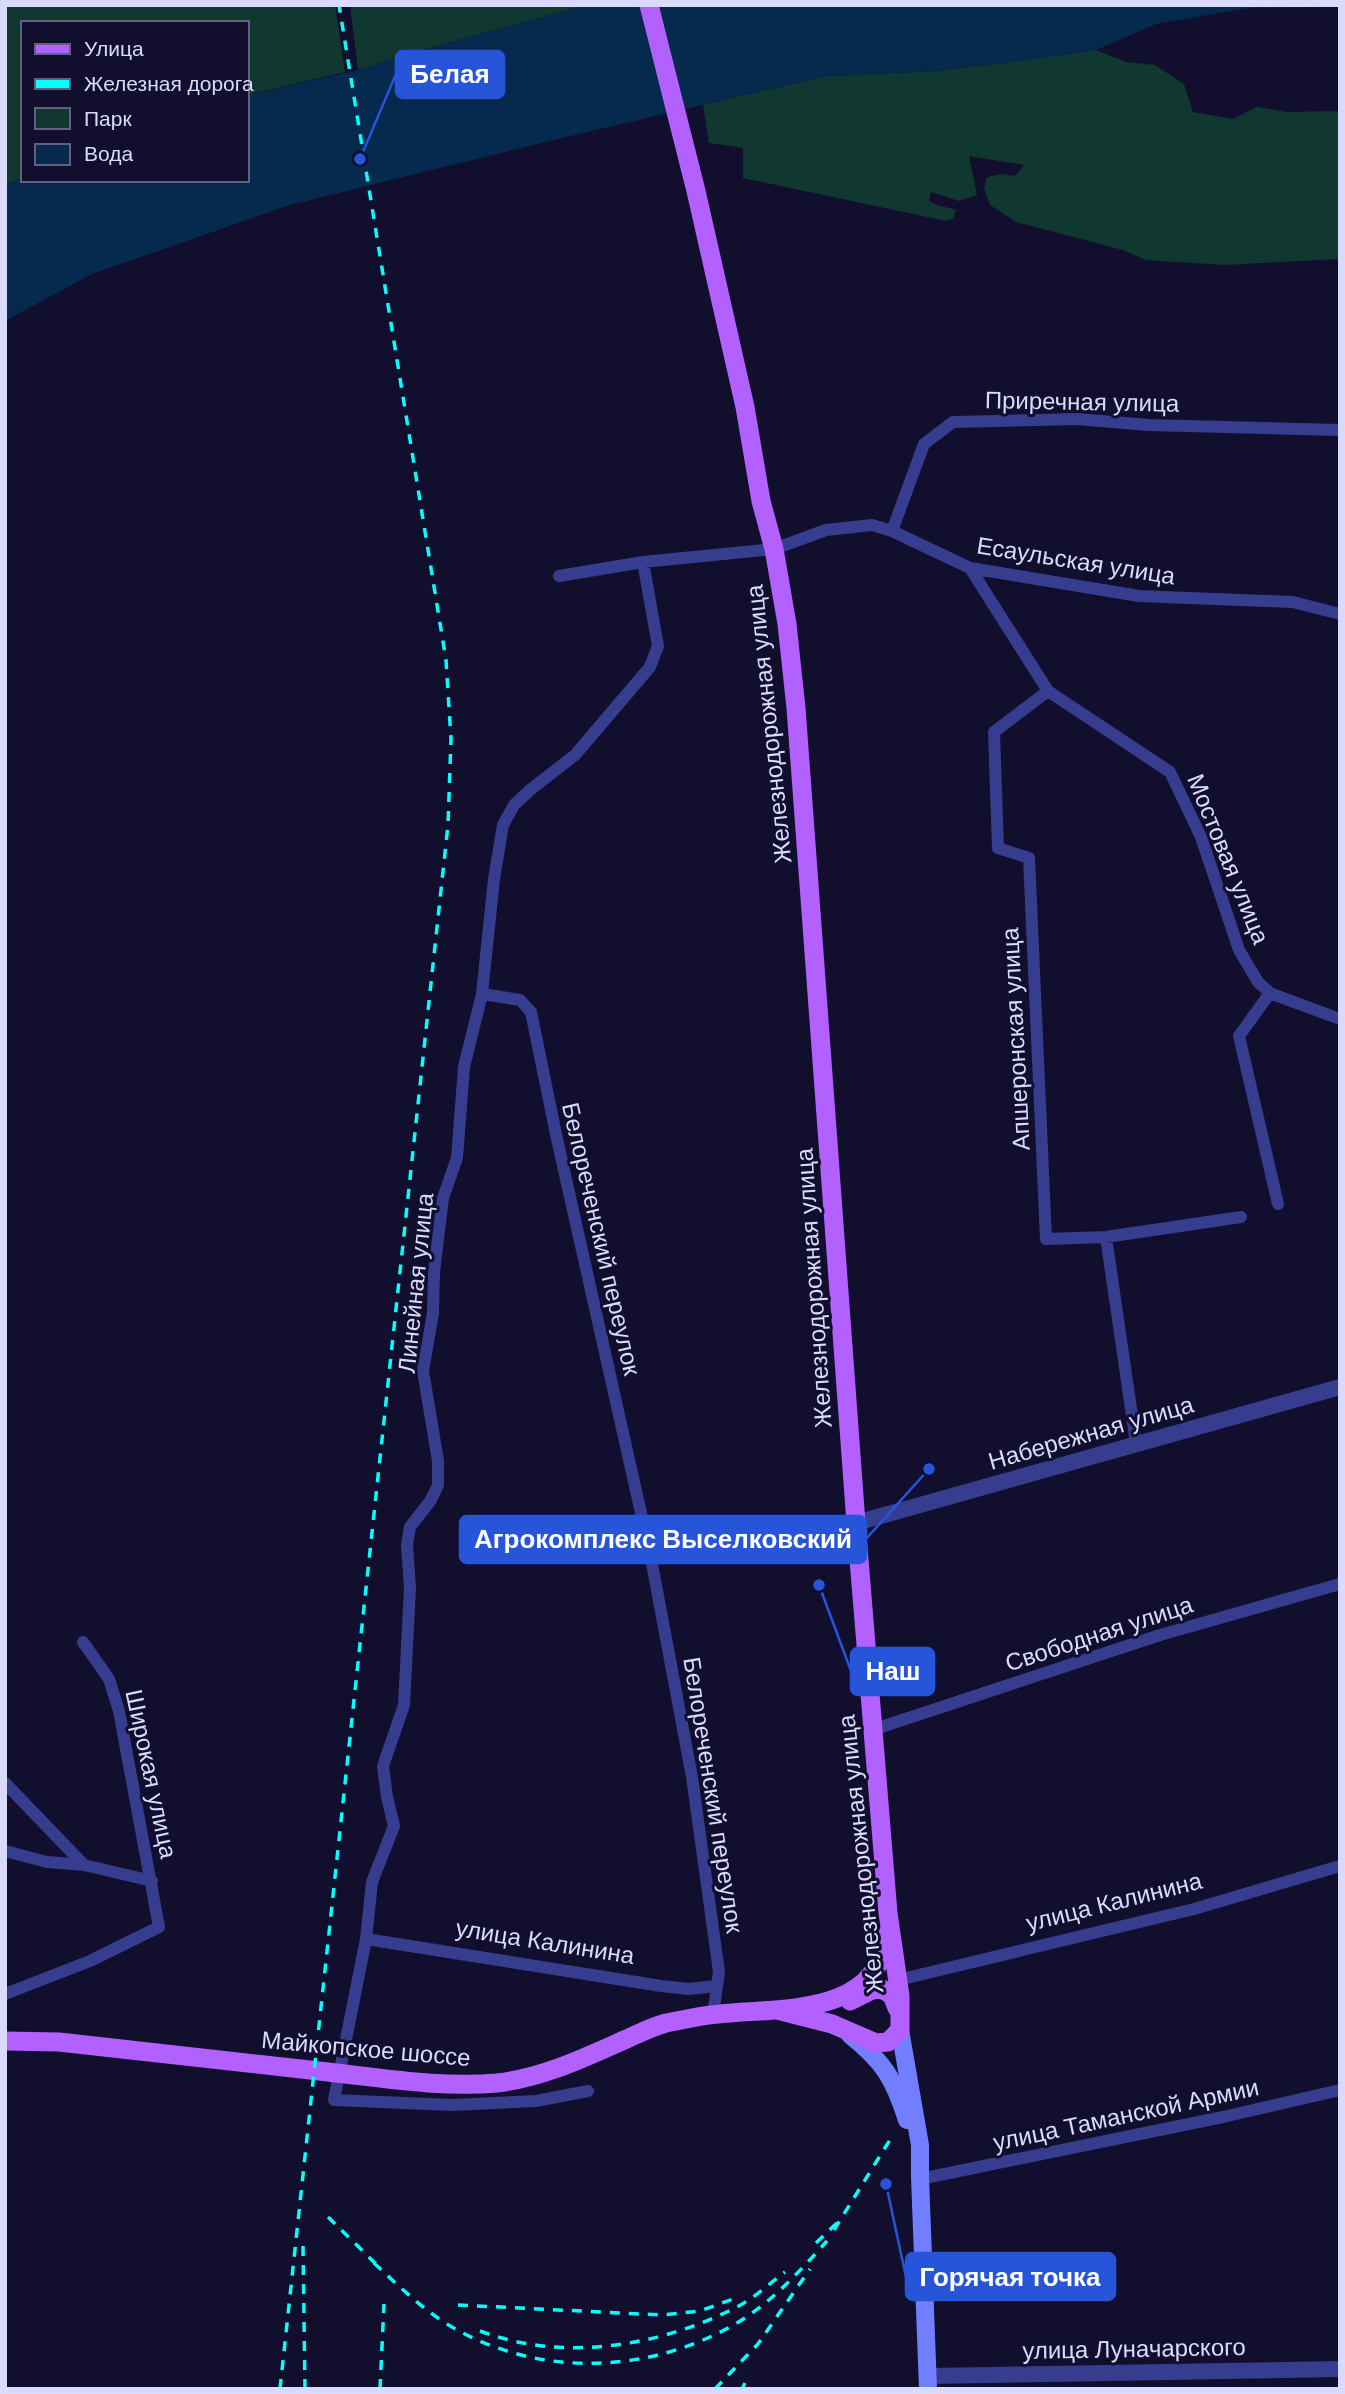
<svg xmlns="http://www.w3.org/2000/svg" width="1345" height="2394" viewBox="0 0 1345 2394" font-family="'DM Sans',sans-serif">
<rect width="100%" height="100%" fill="#110f2d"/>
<!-- green -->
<path fill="#113731" d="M5 5H335L345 72 247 95V23H23V177L5 185Z
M350 5H587L444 44 358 70Z
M1096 50 1126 62 1155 65 1184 84 1193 112 1233 119 1257 107 1286 112 1340 111V259L1224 265 1146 260 1123 250 1016 222 990 205 984 188 987 177 1002 174 1015 176 1024 165 969 156 977 195 959 201 931 192 929 201 937 205 956 210 953 219 946 221 743 178V148L709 143 703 105 826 76 938 71Z"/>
<!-- water -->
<path fill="#06294e" d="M587 5H1337L1327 7 1248 8 1156 24 1096 50 1014 62 938 71 826 76 545 142 290 205 92 274 5 321V185L23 177V180H247V95L358 70 444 44Z"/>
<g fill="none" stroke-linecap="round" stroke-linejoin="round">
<!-- minor -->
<path stroke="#363d8f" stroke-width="12" d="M892 531 924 444 953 422 1077 419 1149 425 1340 430
M970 568 1048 691 1170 772 1201 837 1239 950 1258 982 1270 993 1340 1019
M559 576 643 562 774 549 826 530 872 525 892 531 970 568 1139 596 1293 602 1340 614
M1048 691 994 732 998 848 1029 858 1046 1239 1106 1237 1241 1217
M1270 993 1239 1036 1278 1204
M482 994 520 1000 531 1012 557 1139 650 1553 692 1777 719 1972 713 2015
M1106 1237 1136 1443
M872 1730 1160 1635 1340 1584
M5 1783 84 1865 152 1881
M5 1851 47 1862 84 1865
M366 1939 661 1986 689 1989 716 1986
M898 1980 1194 1909 1340 1866
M5 1994 90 1961 159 1927 119 1711 109 1679 83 1642
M588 2091 536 2101 453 2105 334 2100 366 1939 372 1882 394 1826 387 1797 383 1766 404 1705 410 1588 407 1545 410 1527 431 1500 438 1485V1461L423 1371 433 1313 434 1272 443 1198 457 1158 464 1067 482 994 494 879 503 825 514 805 530 790 575 755 650 667 658 646 643 562
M920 2179 1223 2117 1340 2090"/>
<!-- tertiary -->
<path stroke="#363d8f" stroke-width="16" d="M856 1523 1340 1387
M929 2376 1340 2369"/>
<!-- secondary -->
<path stroke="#717eff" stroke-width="18" d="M900 2030 920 2145V2177L928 2389
M850 2035C884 2062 894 2079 907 2120"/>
<!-- primary -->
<path stroke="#b261ff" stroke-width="19" d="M649 5 696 191 745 407 761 501 774 549 787 624 796 708 856 1523 888 1913 900 1996V2030L888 2042 876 2043 832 2024 777 2010
M850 2001 872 1990 882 1989 892 1995 897 2008
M5 2041 59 2042C148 2052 238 2062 328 2072 382 2078 442 2088 497 2083 541 2078 582 2059 622 2041 636 2035 651 2027 666 2023 676 2021 687 2019 697 2017 762 2004 876 2026 887 1934"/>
<!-- rail -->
<path stroke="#06fffb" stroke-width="3.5" stroke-dasharray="10 9" stroke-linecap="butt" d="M328 2217 380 2268
M834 2230 893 2135
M816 2243 839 2221
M303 2246 305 2389
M374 2263C401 2288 428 2315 461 2332 548 2378 653 2372 737 2323 772 2302 800 2271 827 2241
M458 2305 661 2315 700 2311 733 2299
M480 2331C562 2362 656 2347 733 2309 752 2300 769 2284 785 2272
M280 2389 448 825 451 739 446 660 339 5
M380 2389 384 2304
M715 2389 758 2344 810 2269
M742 2389 745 2383"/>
</g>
<g text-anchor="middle" stroke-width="6" stroke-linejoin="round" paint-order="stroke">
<!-- street labels -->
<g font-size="24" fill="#dadaff" stroke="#110f2d">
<text transform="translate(1082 402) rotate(1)" y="8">Приречная улица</text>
<text transform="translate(1076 561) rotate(9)" y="8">Есаульская улица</text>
<text transform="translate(769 724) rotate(-96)" y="8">Железнодорожная улица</text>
<text transform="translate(1228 859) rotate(68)" y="8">Мостовая улица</text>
<text transform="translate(1016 1039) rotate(-93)" y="8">Апшеронская улица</text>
<text transform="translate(601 1239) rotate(77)" y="8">Белореченский переулок</text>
<text transform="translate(416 1283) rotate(-84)" y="8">Линейная улица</text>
<text transform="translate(814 1288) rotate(-94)" y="8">Железнодорожная улица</text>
<text transform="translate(1091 1433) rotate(-16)" y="8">Набережная улица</text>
<text transform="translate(1099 1634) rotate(-18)" y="8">Свободная улица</text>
<text transform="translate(151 1774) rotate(78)" y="8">Широкая улица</text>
<text transform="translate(713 1795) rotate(81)" y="8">Белореченский переулок</text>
<text transform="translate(861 1854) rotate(-96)" y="8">Железнодорожная улица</text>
<text transform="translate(1114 1902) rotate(-14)" y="8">улица Калинина</text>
<text transform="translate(545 1942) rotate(9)" y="8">улица Калинина</text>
<text transform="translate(366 2049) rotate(5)" y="8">Майкопское шоссе</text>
<text transform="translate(1126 2115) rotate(-12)" y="8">улица Таманской Армии</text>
<text transform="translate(1134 2349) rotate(-1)" y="8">улица Луначарского</text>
</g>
</g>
<!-- callouts -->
<path fill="none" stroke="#2655da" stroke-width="2.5" d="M360 159L396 74M929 1469L866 1539M819 1585L851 1671M886 2184L906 2277"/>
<g fill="#2655da" stroke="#110f2d" stroke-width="2.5">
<circle cx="360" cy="159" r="7"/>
<circle cx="929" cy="1469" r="7"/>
<circle cx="819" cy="1585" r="7"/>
<circle cx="886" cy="2184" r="7"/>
</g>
<g fill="#2655da" stroke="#2655da" stroke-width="2.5">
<rect x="396" y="51" width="108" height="47" rx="7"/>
<rect x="460" y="1516" width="406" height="47" rx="7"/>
<rect x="851" y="1648" width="83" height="47" rx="7"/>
<rect x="906" y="2253" width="209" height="47" rx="7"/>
</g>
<g font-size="26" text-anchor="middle" font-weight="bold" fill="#fff">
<text x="450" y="83">Белая</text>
<text x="663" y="1548">Агрокомплекс Выселковский</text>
<text x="893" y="1680">Наш</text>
<text x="1010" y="2286">Горячая точка</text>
</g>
<!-- border -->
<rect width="1345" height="2394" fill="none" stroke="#dadaff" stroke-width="14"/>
<!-- legend -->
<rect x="21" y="21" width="228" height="161" fill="#110f2d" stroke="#616081" stroke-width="2"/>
<rect x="35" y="44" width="35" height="10" fill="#b261ff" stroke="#616081" stroke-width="2"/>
<text x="84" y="56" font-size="21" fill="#dadaff">Улица</text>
<rect x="35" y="79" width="35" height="10" fill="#06fffb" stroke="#616081" stroke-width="2"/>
<text x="84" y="91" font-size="21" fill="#dadaff">Железная дорога</text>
<rect x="35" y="108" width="35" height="21" fill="#113731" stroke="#616081" stroke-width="2"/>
<text x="84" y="126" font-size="21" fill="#dadaff">Парк</text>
<rect x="35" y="144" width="35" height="21" fill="#06294e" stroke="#616081" stroke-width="2"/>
<text x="84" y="161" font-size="21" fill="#dadaff">Вода</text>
</svg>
